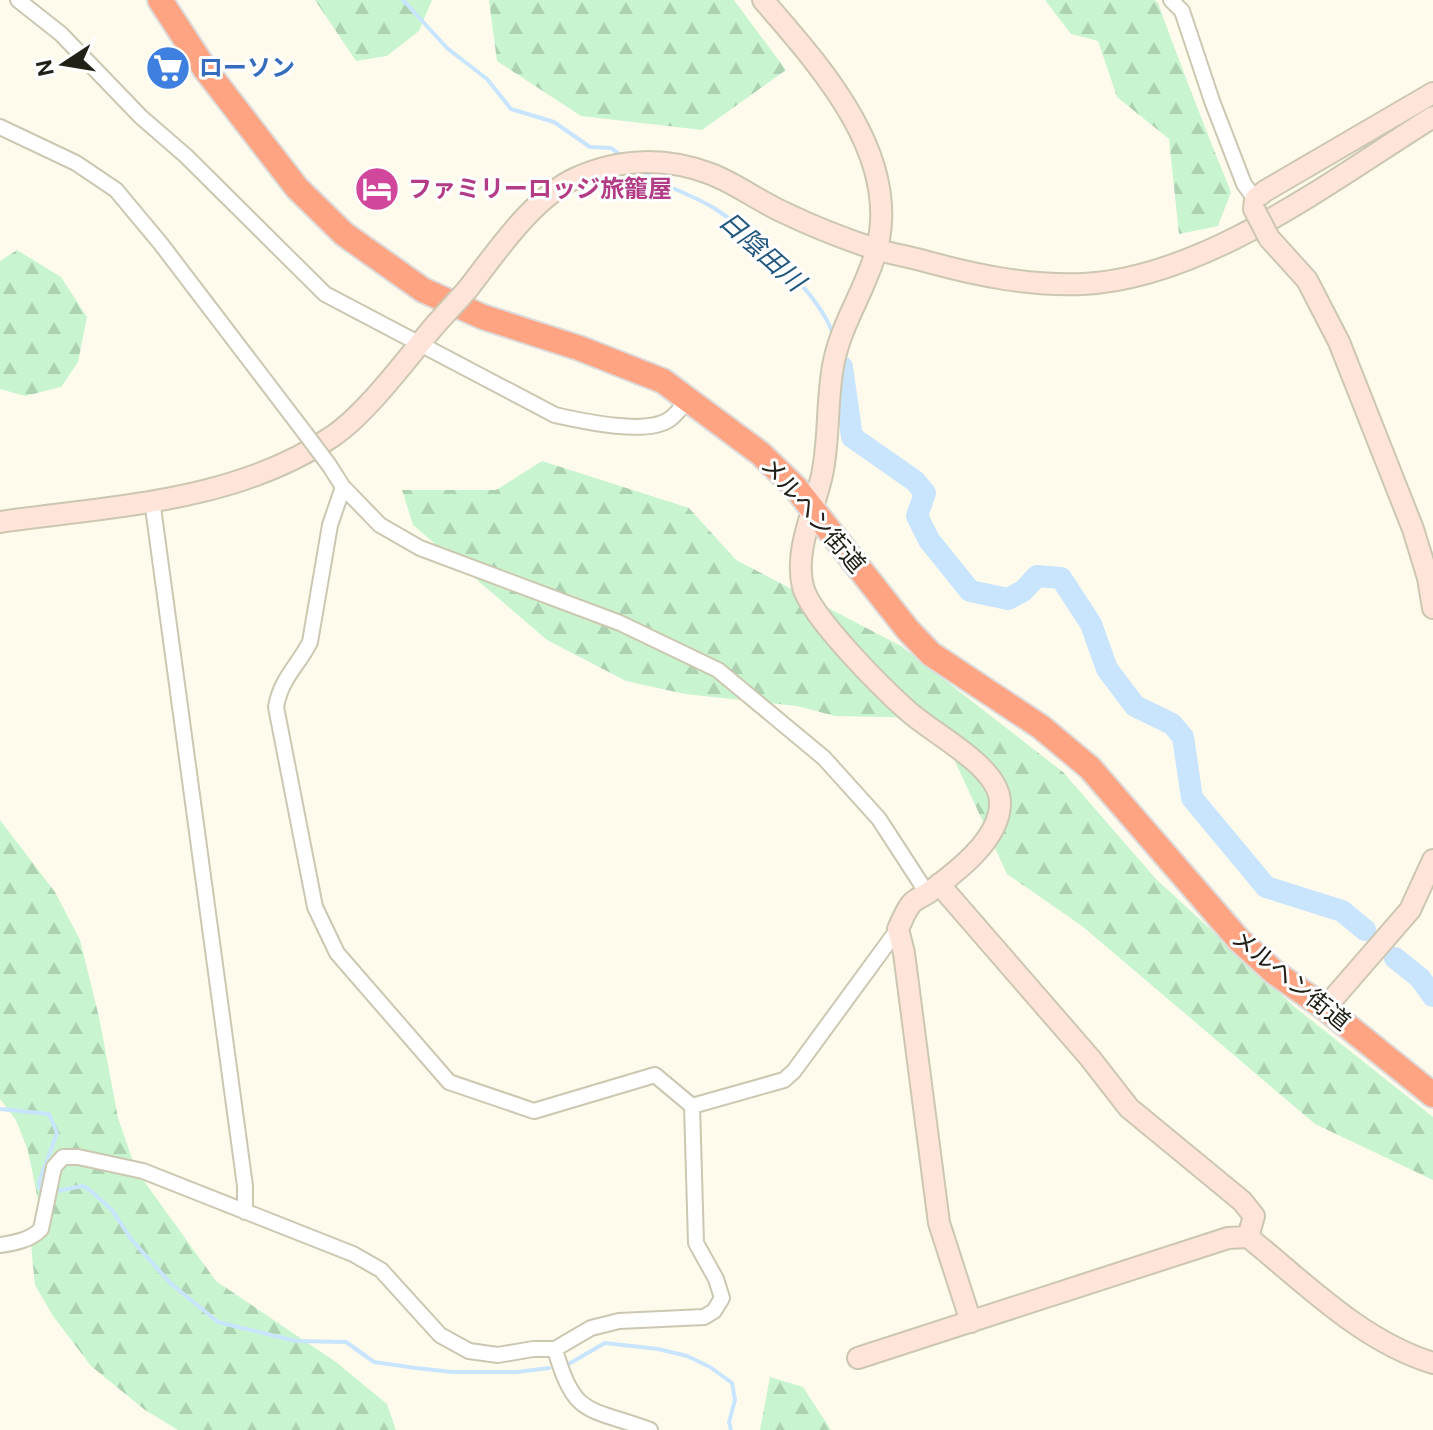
<svg xmlns="http://www.w3.org/2000/svg" width="1433" height="1430" viewBox="0 0 1433 1430" font-family="'DM Sans','Noto Sans JP',sans-serif">
<defs>
<pattern id="forest-firs" width="22" height="20" patternUnits="userSpaceOnUse" patternTransform="scale(2)"><rect width="22" height="20" fill="#c8f5cf"/><path d="M5 1l3.5 6h-7zM16 11l3.5 6h-7z" fill="#acd2b1"/></pattern>
</defs>
<rect width="100%" height="100%" fill="#fefbed"/>
<!-- forest -->
<path fill="url(#forest-firs)" d="M315 0H432L419 31 387 56 356 61Z
M489 0H734L786 70 702 130 581 116 497 61Z
M1045 0H1155L1158 3C1181 66 1205 129 1231 192L1218 226 1179 234 1169 139 1117 97 1098 41 1071 34Z
M17 250 61 277 87 317 78 362 61 387 25 396 0 389V261Z
M542 461 689 508 736 560 901 646 1063 772 1156 879 1296 1008 1433 1117V1180L1315 1124 1082 926 1007 874 935 718 835 716 797 706 685 694 626 681 547 640 413 525 402 490H496Z
M0 820 55 892 80 940 99 1017 118 1118 136 1170 216 1281 336 1362 387 1404 396 1430H178L145 1410 91 1366 53 1316 35 1285 31 1245 38 1200 28 1151 16 1120 0 1099Z
M770 1377 803 1387 831 1430H760Z"/>
<g fill="none" stroke-linecap="round" stroke-linejoin="round">
<!-- stream -->
<path stroke="#c8e5fd" stroke-width="4" d="M403 0 447 48 487 79 511 109 554 122 590 147 611 148 622 156
M642 171C664 187 691 194 714 208 752 233 818 291 833 334
M0 1109 49 1114 57 1133 39 1182 40 1188
M57 1191 83 1186 91 1191 112 1210 131 1239 170 1283 218 1322 296 1341 346 1342 374 1362 416 1368 452 1372H517L549 1368
M565 1366 605 1343 658 1349 687 1356 710 1367 732 1383 735 1400 729 1422 731 1430"/>
<!-- river -->
<path stroke="#c8e5fd" stroke-width="22" d="M842 367 852 437 915 481 925 493 917 516 929 540 970 591 1008 599 1023 591 1037 576 1061 578 1091 624 1107 669 1135 706 1172 724 1183 737 1192 798 1266 887 1342 911 1365 930
M1395 958 1420 978 1433 996"/>
<!-- street casing -->
<g stroke="#ccc7b0" stroke-width="18">
<path id="street" d="M18 0 61 34 141 117 186 156 325 294 555 415C582 421 647 436 670 419 677 414 682 406 688 400
M1171 0 1182 11 1212 101 1244 184 1255 199
M0 127 76 163 116 190 161 244 305 433
M329 465 343 487 380 525 420 548 620 623 718 670 824 758 879 819 927 893
M343 487 330 525 310 642C298 666 281 678 276 707L315 907 337 953 449 1082 534 1111 655 1075 692 1106
M152 500 245 1186V1212
M0 1245C14 1243 31 1240 41 1229L54 1167 63 1157H78L143 1171 353 1254 381 1270 440 1335 469 1351 498 1355 533 1349H555L591 1328 619 1321 704 1317 714 1311 722 1298 716 1279 696 1243 692 1106 784 1080 794 1071 898 929
M555 1349C574 1419 590 1407 650 1430"/>
</g>
<!-- secondary casing -->
<g stroke="#ccc7b0" stroke-width="24">
<path id="secondary" d="M763 0C819 65 901 154 877 248 867 287 842 322 834 361 826 399 830 438 822 475 814 511 794 551 803 587 811 617 883 689 908 711 933 734 999 766 1000 802 1001 839 955 873 928 893 923 896 916 899 912 903 906 909 902 921 898 929L904 953 939 1223 971 1322
M1254 209 1255 199 1265 191 1433 93
M1269 238 1307 280 1339 342 1413 529 1428 578 1433 608
M467 290C496 253 532 198 576 178 619 158 667 157 711 174 737 184 760 202 785 213 814 227 845 239 875 249 892 254 911 257 928 262 979 276 1030 286 1083 284 1205 278 1332 180 1433 117
M0 522C112 506 237 502 333 436 368 412 408 357 436 324
M939 884 1090 1058 1129 1108 1242 1201 1254 1216 1248 1237
M1325 1008 1410 910 1433 860
M858 1358 1228 1238 1248 1237C1305 1283 1361 1341 1433 1363"/>
</g>
<!-- highway casing -->
<g stroke="#dcdbda" stroke-width="28">
<path id="highway" d="M160 0 205 69 297 188 344 234 423 290 483 317 579 348 663 381 761 454 795 487 908 630 931 654 1041 727 1090 768 1239 940 1274 972 1325 1008 1433 1095"/>
</g>
<!-- street -->
<use href="#street" stroke="#fff" stroke-width="14"/>
<!-- secondary -->
<use href="#secondary" stroke="#ffe4da" stroke-width="20"/>
<!-- highway -->
<use href="#highway" stroke="#ffa483" stroke-width="24"/>
<!-- street-bridge casing -->
<g stroke="#ccc7b0" stroke-width="18" stroke-linecap="butt">
<path id="street-bridge" d="M305 433 329 465"/>
</g>
<!-- secondary-bridge casing -->
<g stroke="#ccc7b0" stroke-width="24" stroke-linecap="butt">
<path id="secondary-bridge" d="M1254 209 1269 238
M436 324 467 290"/>
</g>
<!-- street-bridge -->
<use href="#street-bridge" stroke="#fff" stroke-width="14"/>
<!-- secondary-bridge -->
<use href="#secondary-bridge" stroke="#ffe4da" stroke-width="20"/>
</g>
<!-- icons -->
<defs>
<g id="supermarket-disc" transform="scale(2.3)"><circle r="9.5" fill="#3f7fe0" stroke="#fff"/><path d="M-6-5.5h2.5l.6 2H6L4.5 2H-2.5L-4.4-4H-6ZM-1.5 3.2a1.3 1.3 0 1 0 .1 0ZM3 3.2a1.3 1.3 0 1 0 .1 0Z" fill="#fff"/></g>
<g id="hotel-disc" transform="scale(2.3)"><circle r="9.5" fill="#d1479c" stroke="#fff"/><path d="M-6-4.5h1.5V1H6V5H4.5V3h-9V5H-6ZM-4 0a1.8 1.8 0 1 1 3.6 0ZM.5 0V-2.5h3Q6-2.5 6 0Z" fill="#fff"/></g>
</defs>
<g fill-rule="evenodd">
<use href="#supermarket-disc" x="168" y="68"/>
<use href="#hotel-disc" x="377" y="189"/>
</g>
<g text-anchor="middle" stroke-width="6" stroke-linejoin="round" paint-order="stroke">
<!-- shop labels -->
<g font-size="24" font-weight="bold" fill="#366cbe" stroke="#fff" text-anchor="start">
<text x="199" y="76">ローソン</text>
</g>
<!-- hotel labels -->
<g font-size="24" font-weight="bold" fill="#b23c85" stroke="#fff" text-anchor="start">
<text x="408" y="197">ファミリーロッジ旅籠屋</text>
</g>
<!-- street labels -->
<g font-size="24" fill="#222118" stroke="#fff">
<text transform="translate(813 515) rotate(49)" y="8">メルヘン街道</text>
<text transform="translate(1291 980) rotate(39)" y="8">メルヘン街道</text>
</g>
<!-- water labels -->
<g font-size="26" font-style="italic" fill="#22577e" stroke="#fff">
<text transform="translate(762 251) rotate(42)" y="9">日陰田川</text>
</g>
</g>
<!-- north arrow -->
<g transform="translate(64 64) rotate(258)" stroke="#ffffff" stroke-width="6" paint-order="stroke">
<path d="M0-6L14 30L0 20L-14 30Z" fill="#222118"/>
<text y="-12" font-size="22" font-weight="bold" text-anchor="middle" fill="#222118">N</text>
</g>
</svg>
